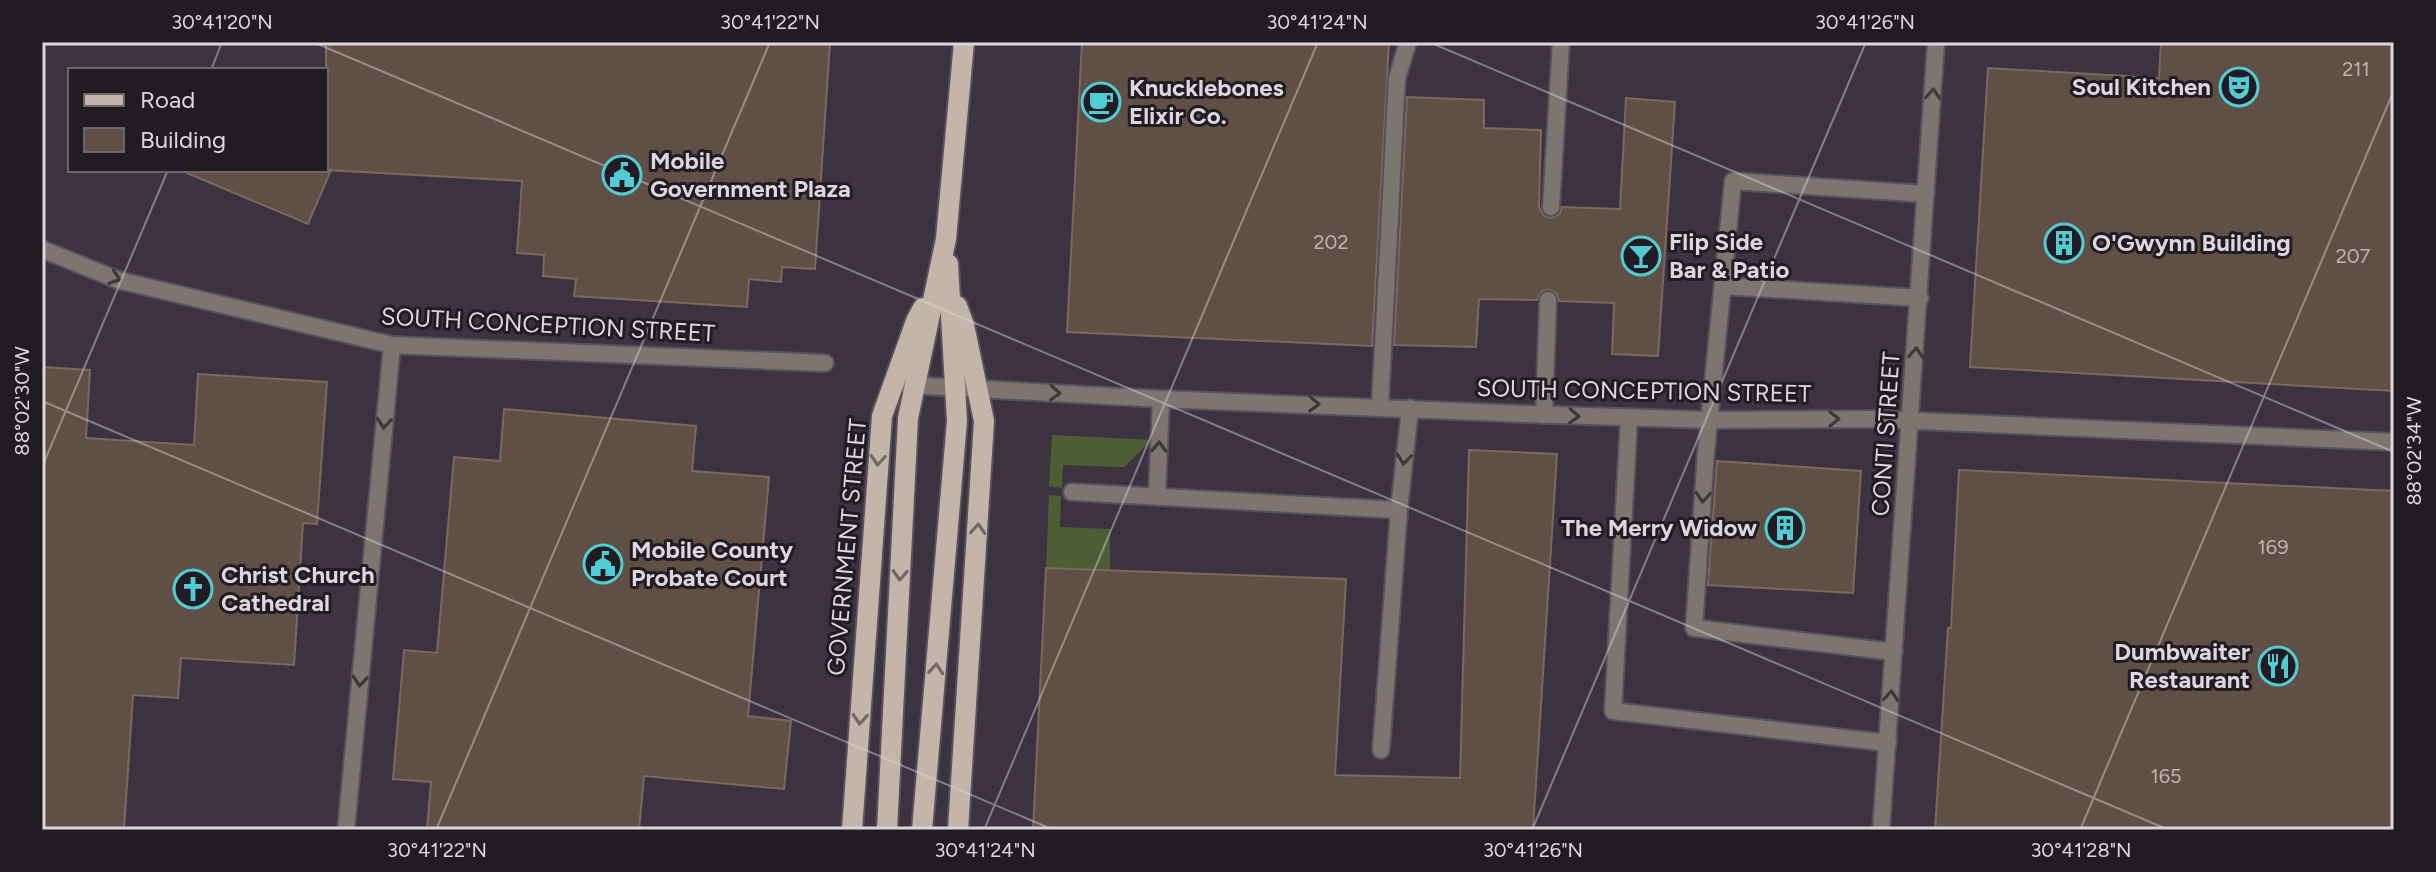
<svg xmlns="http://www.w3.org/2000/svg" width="2436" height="872" viewBox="0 0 2436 872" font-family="Figtree,sans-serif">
<rect width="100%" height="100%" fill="#3c3240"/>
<!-- green -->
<path fill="#4e5e34" d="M1052 435 1152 440 1124 467 1063 465 1062 488 1049 486Z
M1049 495 1061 496 1060 527 1110 529V572L1046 568Z"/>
<!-- building -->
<path fill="#604f45" stroke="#7a695e" stroke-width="2" d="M326 42H830L815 269 782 267 781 282 749 279 747 307 574 296 576 279 543 276 544 255 517 253 522 181 326 170Z
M1082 42H1389L1372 346 1067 332Z
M2161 42H2394V391L1970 367 1988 68 2159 78Z
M1407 97 1484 100V128L1541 130 1539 207 1544 216 1551 218 1560 214 1562 207 1620 209 1626 98 1675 102 1658 356 1612 354 1614 303 1559 301 1557 294 1549 289 1542 291 1537 300 1479 299 1476 347 1394 345Z
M180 170H331L308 224Z
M42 367 90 370 86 438 194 445 198 374 327 382 317 524 303 523 294 665 181 658 178 698 133 695 124 830H42Z
M504 409 696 426 692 471 769 477 748 716 791 721 784 789 644 776 639 830H427L431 782 393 779 404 650 437 653 454 457 500 461Z
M1469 450 1557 454 1533 830H1033L1046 568 1346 579 1335 775 1460 778Z
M1717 461 1861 471 1853 593 1708 585Z
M1959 470 2394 491V830H1935L1948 628H1951Z"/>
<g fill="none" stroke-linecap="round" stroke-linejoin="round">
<!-- service casing -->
<g stroke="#59505d" stroke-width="20">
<path id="service" d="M1551 207 1561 42
M1723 286 1920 298
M1380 406 1397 78 1408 42
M1544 415 1548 300
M1629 418 1613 711 1888 743
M1072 492 1399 510
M1157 496 1161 399
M1894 652 1694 628 1706 452 1733 181 1926 194
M1381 750 1399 510 1410 408"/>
</g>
<!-- pedestrian casing -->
<g stroke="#59505d" stroke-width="20">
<path id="pedestrian" d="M392 345 825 363"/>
</g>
<!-- minor casing -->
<g stroke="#59505d" stroke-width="20">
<path id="minor" d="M42 249 118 280 392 345 346 830
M907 385 1161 399 1526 414 1710 420 1873 419 2394 442
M1881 830 1936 42"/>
</g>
<!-- primary casing -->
<g stroke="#59505d" stroke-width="24">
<path id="primary" d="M957 306 964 325 984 421 958 830
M852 830 882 416 916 321 923 308
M887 830 908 418 946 239 964 42
M922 830 957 421 948 264"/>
</g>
<!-- service -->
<use href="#service" stroke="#7d7670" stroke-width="16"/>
<!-- pedestrian -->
<use href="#pedestrian" stroke="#7d7670" stroke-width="16"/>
<!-- minor -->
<use href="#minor" stroke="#7d7670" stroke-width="16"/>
<!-- primary -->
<use href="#primary" stroke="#c4b5a9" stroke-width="20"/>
</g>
<!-- one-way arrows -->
<defs><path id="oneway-chevron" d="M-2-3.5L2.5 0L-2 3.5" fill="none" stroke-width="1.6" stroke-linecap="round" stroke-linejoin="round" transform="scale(2)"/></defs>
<g stroke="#3c3739">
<use href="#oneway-chevron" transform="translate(1933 94) rotate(-86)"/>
<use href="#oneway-chevron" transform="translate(115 278) rotate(19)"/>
<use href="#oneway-chevron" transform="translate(1916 353) rotate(-86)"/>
<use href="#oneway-chevron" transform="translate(1055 393) rotate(3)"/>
<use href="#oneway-chevron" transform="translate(1314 404) rotate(2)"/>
<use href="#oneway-chevron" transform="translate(1574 416) rotate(2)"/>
<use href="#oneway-chevron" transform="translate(1834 419)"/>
<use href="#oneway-chevron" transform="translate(384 423) rotate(95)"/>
<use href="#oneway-chevron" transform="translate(1159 447) rotate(-88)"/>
<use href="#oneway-chevron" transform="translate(1404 459) rotate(96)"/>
<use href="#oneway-chevron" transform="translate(1703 497) rotate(94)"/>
<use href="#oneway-chevron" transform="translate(360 681) rotate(95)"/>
<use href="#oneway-chevron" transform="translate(1891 696) rotate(-86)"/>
</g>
<g stroke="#726866">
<use href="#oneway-chevron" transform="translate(878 460) rotate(94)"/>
<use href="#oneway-chevron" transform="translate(978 529) rotate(-86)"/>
<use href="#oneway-chevron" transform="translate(900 575) rotate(93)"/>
<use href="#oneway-chevron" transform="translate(936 669) rotate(-85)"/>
<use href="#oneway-chevron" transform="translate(860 719) rotate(94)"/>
</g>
<!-- ticks -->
<path fill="none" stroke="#dcd6df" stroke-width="2" stroke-opacity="0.45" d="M313 42 2169 830M1429 42 2394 452M211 70 222 42M42 401 1054 830M42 467 168 170M436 830 770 42M984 830 1318 42M1532 830 1866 42M2080 830 2394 90"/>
<!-- icons -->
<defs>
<g id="theatre-ring" transform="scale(2)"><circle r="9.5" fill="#201c22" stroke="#51ccd4" stroke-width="1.5"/><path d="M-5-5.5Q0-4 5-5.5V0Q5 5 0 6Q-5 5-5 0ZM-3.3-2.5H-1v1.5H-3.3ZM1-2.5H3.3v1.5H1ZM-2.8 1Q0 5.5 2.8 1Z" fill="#51ccd4"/></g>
<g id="cafe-ring" transform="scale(2)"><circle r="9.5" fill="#201c22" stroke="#51ccd4" stroke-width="1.5"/><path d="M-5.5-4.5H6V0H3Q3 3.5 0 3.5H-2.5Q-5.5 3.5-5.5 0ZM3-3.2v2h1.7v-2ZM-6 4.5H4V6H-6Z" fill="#51ccd4"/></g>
<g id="civic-ring" transform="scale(2)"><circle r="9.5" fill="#201c22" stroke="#51ccd4" stroke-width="1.5"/><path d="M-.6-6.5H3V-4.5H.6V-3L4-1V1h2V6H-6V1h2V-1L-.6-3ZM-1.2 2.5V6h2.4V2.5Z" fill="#51ccd4"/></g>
<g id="building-ring" transform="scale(2)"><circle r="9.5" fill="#201c22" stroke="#51ccd4" stroke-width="1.5"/><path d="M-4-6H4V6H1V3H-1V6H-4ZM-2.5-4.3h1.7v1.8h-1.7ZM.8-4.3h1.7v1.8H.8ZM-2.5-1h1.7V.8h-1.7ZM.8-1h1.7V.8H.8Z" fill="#51ccd4"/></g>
<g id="bar-ring" transform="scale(2)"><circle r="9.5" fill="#201c22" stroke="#51ccd4" stroke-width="1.5"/><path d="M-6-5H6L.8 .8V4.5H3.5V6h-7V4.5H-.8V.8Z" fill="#51ccd4"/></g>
<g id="church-ring" transform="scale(2)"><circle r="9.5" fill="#201c22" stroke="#51ccd4" stroke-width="1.5"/><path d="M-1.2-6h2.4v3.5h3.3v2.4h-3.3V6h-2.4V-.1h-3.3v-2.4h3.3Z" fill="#51ccd4"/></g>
<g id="restaurant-ring" transform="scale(2)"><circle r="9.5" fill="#201c22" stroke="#51ccd4" stroke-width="1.5"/><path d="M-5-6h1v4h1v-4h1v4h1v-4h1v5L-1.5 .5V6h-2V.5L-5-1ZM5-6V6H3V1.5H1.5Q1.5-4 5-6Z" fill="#51ccd4"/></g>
</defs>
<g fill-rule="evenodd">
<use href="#theatre-ring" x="2239" y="87"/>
<use href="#cafe-ring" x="1101" y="102"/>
<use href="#civic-ring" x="622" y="175"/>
<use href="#building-ring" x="2064" y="243"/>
<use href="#bar-ring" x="1641" y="256"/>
<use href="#building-ring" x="1785" y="528"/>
<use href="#civic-ring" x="603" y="564"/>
<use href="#church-ring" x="193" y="589"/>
<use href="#restaurant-ring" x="2278" y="666"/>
</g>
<g text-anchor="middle" stroke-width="6" stroke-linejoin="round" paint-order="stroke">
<!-- number labels -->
<g font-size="20" fill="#bdb4b8">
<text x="2356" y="76">211</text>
<text x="1331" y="249">202</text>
<text x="2353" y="263">207</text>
<text x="2273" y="554">169</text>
<text x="2166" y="783">165</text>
</g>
<!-- poi labels -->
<g font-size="24" font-weight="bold" fill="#dcd6df" stroke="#201c22" text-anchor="start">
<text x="2211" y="95" text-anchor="end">Soul Kitchen</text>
<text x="1129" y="96">Knucklebones<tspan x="1129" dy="28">Elixir Co.</tspan></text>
<text x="650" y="169">Mobile<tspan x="650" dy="28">Government Plaza</tspan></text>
<text x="1669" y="250">Flip Side<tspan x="1669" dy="28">Bar &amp; Patio</tspan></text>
<text x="2092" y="251">O'Gwynn Building</text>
<text x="1757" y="536" text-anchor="end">The Merry Widow</text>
<text x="631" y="558">Mobile County<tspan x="631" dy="28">Probate Court</tspan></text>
<text x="221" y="583">Christ Church<tspan x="221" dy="28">Cathedral</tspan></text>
<text x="2250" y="660" text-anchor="end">Dumbwaiter<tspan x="2250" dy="28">Restaurant</tspan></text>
</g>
<!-- street labels -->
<g font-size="24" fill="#dcd6df" stroke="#201c22">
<text transform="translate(548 325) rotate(3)" y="8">SOUTH CONCEPTION STREET</text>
<text transform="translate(1644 391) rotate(1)" y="8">SOUTH CONCEPTION STREET</text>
<text transform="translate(1886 434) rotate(-86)" y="8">CONTI STREET</text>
<text transform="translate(847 547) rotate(-85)" y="8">GOVERNMENT STREET</text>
</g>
</g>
<!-- border -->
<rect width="2436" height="872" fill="none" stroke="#201c22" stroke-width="88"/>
<!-- legend -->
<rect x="68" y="68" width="260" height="104" fill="#201c22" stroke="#6b666e" stroke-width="2"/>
<rect x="84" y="94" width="40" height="12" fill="#c4b5a9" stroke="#6b666e" stroke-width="2"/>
<text x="140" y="108" font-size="24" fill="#dcd6df">Road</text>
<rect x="84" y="128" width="40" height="24" fill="#604f45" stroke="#6b666e" stroke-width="2"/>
<text x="140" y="148" font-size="24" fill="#dcd6df">Building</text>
<rect x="44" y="44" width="2348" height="784" fill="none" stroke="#dcd6df" stroke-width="3"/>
<g font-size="20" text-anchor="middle" fill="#dcd6df">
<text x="222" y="29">30°41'20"N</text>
<text x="770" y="29">30°41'22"N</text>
<text x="1317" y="29">30°41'24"N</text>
<text x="1865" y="29">30°41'26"N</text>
<text transform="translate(22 401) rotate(-90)" y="7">88°02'30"W</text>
<text transform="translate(2414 451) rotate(-90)" y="7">88°02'34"W</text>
<text x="437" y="857">30°41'22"N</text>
<text x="985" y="857">30°41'24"N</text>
<text x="1533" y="857">30°41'26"N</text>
<text x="2081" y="857">30°41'28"N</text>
</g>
</svg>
